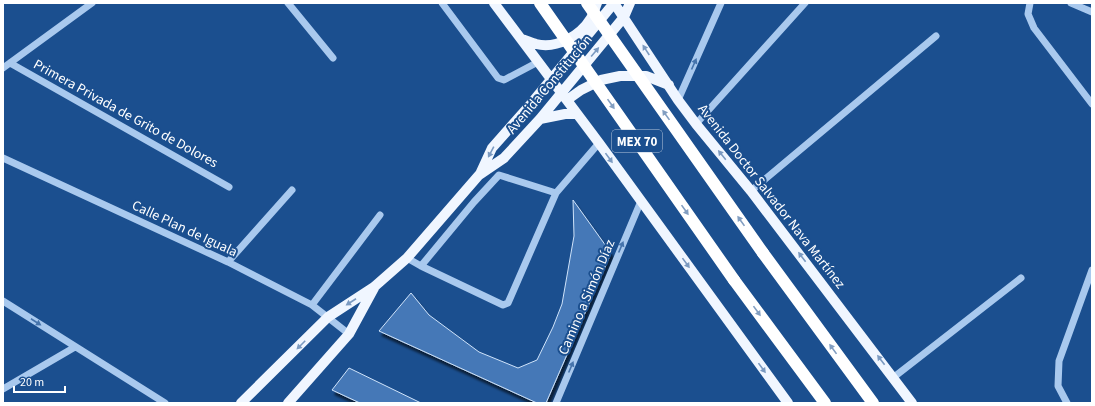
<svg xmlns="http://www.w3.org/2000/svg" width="1095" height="406" viewBox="0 0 1095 406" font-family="'Source Sans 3',sans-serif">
<defs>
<filter id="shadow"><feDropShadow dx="2.5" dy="4.5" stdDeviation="1" flood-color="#0009"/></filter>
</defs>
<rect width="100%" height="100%" fill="#1b4f8f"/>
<!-- building -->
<path fill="#4478b7" stroke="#cfe3fa" filter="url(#shadow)" d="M573 200 611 253 546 403H537L379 331 411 293 429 315 479 352 518 368 537 360 553 327 562 304 574 236Z
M349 368 421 403H360L332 390Z"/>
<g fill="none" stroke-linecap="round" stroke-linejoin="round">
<!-- minor -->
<path stroke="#a9c9ee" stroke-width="7" d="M288 3 333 58
M442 3 498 78 504 80 538 62
M1030 3 1028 14 1034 28 1092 104
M1071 3 1092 12
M10 63 229 187
M3 68 92 3
M678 100 721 3
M696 124 805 3
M3 158 228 262 312 305 349 334
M751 191 936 36
M407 258 421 266 503 305 508 303 556 193 599 143
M228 262 292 190
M421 266 474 202 499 175 556 193
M3 301 165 403
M312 305 380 215
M894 377 1021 278
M3 389 75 347
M556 403 641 201
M1067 403 1058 386 1059 361 1092 270"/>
<!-- major -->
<path stroke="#f0f6ff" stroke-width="10" d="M494 3 599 143 788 403
M614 3 678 100 696 124 751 191 912 403
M521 39C526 40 531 43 536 44 557 49 580 36 591 18 594 13 595 8 597 3
M567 100 581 90 601 80 620 76H646L669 85
M540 119 565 114H577
M480 174 492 148 530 105 614 3
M241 403 328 317 374 287 407 258 479 175 504 158 540 119 624 17 630 3
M288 403 349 334 374 288"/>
<!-- highway -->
<path stroke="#fff" stroke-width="12" d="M763 253 873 403
M734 280 825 403"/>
<!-- highway-bridge -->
<path stroke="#fff" stroke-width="12" d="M540 3 734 280
M587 3 763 253"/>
</g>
<!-- one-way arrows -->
<defs><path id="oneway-solid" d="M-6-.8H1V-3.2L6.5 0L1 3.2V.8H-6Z"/></defs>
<g fill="#7b9ac1">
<use href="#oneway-solid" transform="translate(646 50) rotate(-123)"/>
<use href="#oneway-solid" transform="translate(595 52) rotate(-50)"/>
<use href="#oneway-solid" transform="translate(491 152) rotate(118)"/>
<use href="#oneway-solid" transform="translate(722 155) rotate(-129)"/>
<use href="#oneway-solid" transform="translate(609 158) rotate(54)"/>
<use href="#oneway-solid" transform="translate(802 257) rotate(-127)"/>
<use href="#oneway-solid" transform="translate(686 263) rotate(54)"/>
<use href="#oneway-solid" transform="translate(351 302) rotate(147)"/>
<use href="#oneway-solid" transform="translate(301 345) rotate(135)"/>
<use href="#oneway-solid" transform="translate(881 360) rotate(-127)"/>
<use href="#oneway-solid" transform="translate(762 368) rotate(54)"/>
</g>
<g fill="#4674ac">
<use href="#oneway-solid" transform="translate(694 64) rotate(-66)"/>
<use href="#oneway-solid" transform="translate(621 247) rotate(-67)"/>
<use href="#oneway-solid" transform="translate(36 322) rotate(33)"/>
<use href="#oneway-solid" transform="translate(571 367) rotate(-67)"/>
</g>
<g fill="#829ec1">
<use href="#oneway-solid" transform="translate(611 104) rotate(55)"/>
<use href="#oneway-solid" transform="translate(666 115) rotate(-125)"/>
<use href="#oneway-solid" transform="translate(685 210) rotate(55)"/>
<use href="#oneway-solid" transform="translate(741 221) rotate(-125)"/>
<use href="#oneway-solid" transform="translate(757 311) rotate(54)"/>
<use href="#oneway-solid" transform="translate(833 349) rotate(-126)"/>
</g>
<g text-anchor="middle" stroke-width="4" stroke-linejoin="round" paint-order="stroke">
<!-- shield labels -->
<rect fill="#1b4f8f" stroke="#bbcadd" stroke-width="1" x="612" y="130" width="50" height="22" rx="3"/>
<g font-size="13" font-weight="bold" fill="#fff">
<text x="637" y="146">MEX 70</text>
</g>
<!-- street labels -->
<g font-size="14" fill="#fff" stroke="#1b4f8f">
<text transform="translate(549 84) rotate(-50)" y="5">Avenida Constitución</text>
<text transform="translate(126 113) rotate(29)" y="5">Primera Privada de Grito de Dolores</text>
<text transform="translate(772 196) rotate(52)" y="5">Avenida Doctor Salvador Nava Martínez</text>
<text transform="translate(185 228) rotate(25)" y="5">Calle Plan de Iguala</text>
<text transform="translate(586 297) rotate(-67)" y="5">Camino a Simón Díaz</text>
</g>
</g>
<!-- border -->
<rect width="1095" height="406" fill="none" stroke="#ffffff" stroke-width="8"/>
<!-- scale -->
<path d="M14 386v6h51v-6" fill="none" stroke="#ffffff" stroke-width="2"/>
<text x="20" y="386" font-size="12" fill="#ffffff" stroke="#1b4f8f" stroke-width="3" paint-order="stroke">20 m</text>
</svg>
